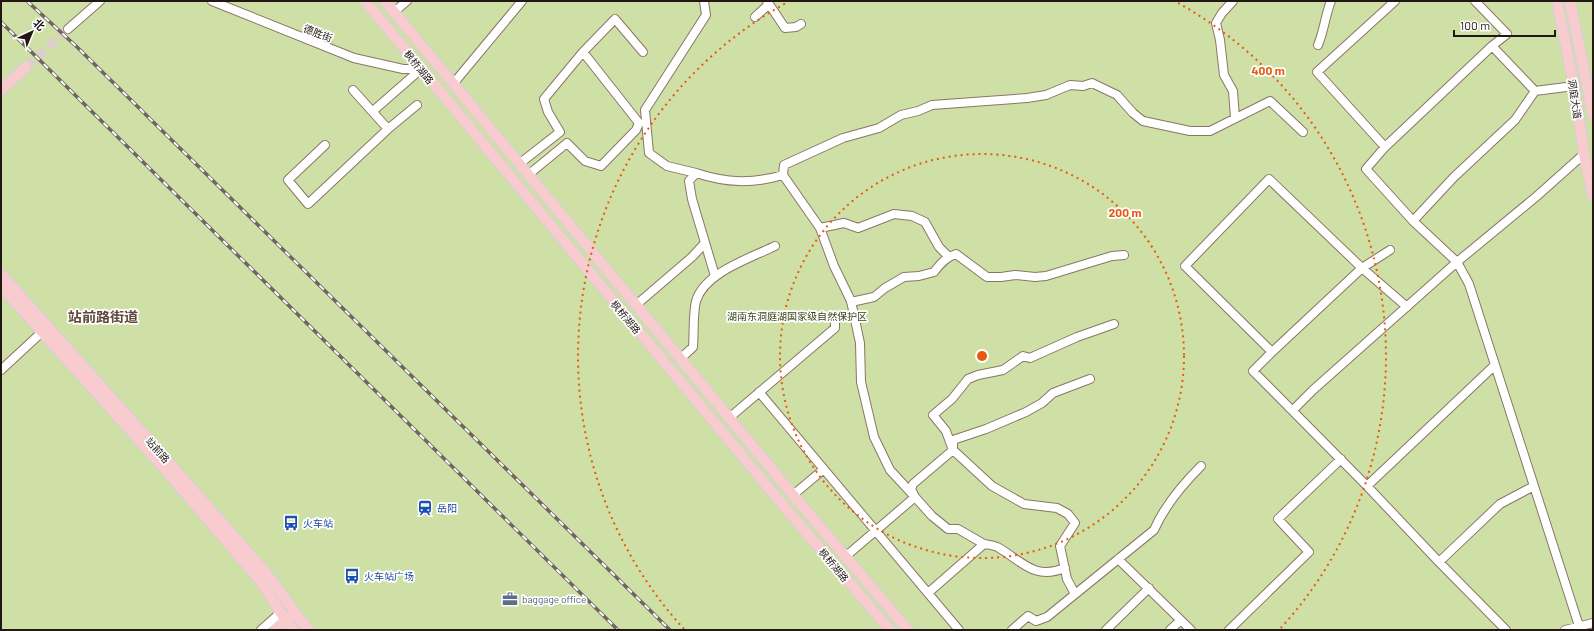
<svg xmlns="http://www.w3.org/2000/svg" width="1594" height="631" viewBox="0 0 1594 631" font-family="Barlow,'Noto Sans SC',sans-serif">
<rect width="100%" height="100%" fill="#fbefe9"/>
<!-- green -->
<path fill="#cfe0a6" d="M1 1H1593V630H1Z"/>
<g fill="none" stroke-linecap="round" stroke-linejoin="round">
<!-- major-tunnel -->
<path stroke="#dacfc9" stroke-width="10" stroke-dasharray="10 5" stroke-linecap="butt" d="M26 67 68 29"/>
<!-- minor casing -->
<g stroke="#8d7467" stroke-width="10">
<path id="minor" d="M212 1 354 58 403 69H421
M767 1 785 28 796 27 801 24
M1233 1 1222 13 1216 23 1220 40 1224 75 1233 91 1235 118
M1475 1 1507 34 1492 46
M394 12 407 1
M755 17 769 4
M68 29 100 1
M1318 45C1324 31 1325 16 1331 1
M583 52 615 19 643 52
M453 84 522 1
M353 90 388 129 417 105
M373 111 421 69
M325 145 288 180 308 204 388 129
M1385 147 1317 72 1395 1
M519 164 560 132 548 112 544 99 583 52 639 123 636 130 601 166 585 161 567 143 528 175
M696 173 667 166 649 153 645 110 706 15 704 1
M783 175 820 228 834 266 851 301 860 343 861 382 874 437 890 470 915 497 845 557
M1413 221 1454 177 1515 120 1535 91
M820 228 844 223 858 228 894 214 912 216 925 222 939 247 949 257
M715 276 692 199 689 181 696 173C727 183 752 184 783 175L784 165 843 138 879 128 901 115 918 111 932 105 1027 98 1046 95 1070 85 1083 86 1092 83 1117 95 1133 113 1143 121 1190 131H1210L1270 101 1303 132
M851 302 874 297 885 288 904 277 919 276 934 272C940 264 946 257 956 254L987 277H1001L1015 275 1035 277 1046 276 1112 256 1124 255
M636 305 692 257 704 244
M1407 307 1362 268 1269 179 1185 266 1272 352 1253 371 1367 486 1495 365
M1272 352 1362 268 1390 250
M680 359 693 347C694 334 693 313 696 301 705 272 751 258 775 246
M1 370 42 332
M759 392 959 630
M1293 410 1313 390 1457 262 1413 221 1366 169 1385 147 1492 46 1535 91 1574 86
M729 418 835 328V320
M1367 486 1439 562
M793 495 824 469
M984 544 958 529H948L932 516 915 497 911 489 913 484 953 450V440L986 429 1026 412 1042 403 1053 393 1090 379
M1118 559 1191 630
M928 593 984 544C989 545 995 545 999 548 1023 562 1034 580 1065 568
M1075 594 1067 579 1060 546 1075 523 1068 514 1057 508 1024 504 992 486 953 450 946 431 933 415 952 399 968 379 978 375 1003 370 1023 356 1030 358 1077 337 1114 324
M1579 626 1469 284 1457 262 1537 196 1584 154
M261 630 280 613
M1012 630 1028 616 1036 621 1047 617 1154 530C1165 505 1182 485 1201 466
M1106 630 1149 588
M1170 630 1180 621
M1229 630 1309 552 1278 519 1341 459
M1506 630 1439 562 1500 504 1534 486
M1565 630 1593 623"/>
</g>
<!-- major casing -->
<g stroke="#d3d1d0" stroke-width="12">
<path id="major" d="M365 1 787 510 890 630
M385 1 793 495 908 630
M1557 1 1574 86 1584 154 1593 196
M1570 1 1593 115
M1 90 26 67
M1 274C89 373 178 472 265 572 281 591 293 612 309 630
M1 286 164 468 261 582 286 621 294 630
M275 630 290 617"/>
</g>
<!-- minor -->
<use href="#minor" stroke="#fff" stroke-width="8"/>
<!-- major -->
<use href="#major" stroke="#f8cbce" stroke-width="10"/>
<!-- rail casing -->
<g stroke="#706560" stroke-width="3.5">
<path id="rail" d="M27 1 77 47 670 630
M1 22 618 630"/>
</g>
<!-- rail -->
<use href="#rail" stroke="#fff" stroke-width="2" stroke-dasharray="6" stroke-linecap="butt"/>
</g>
<!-- distance rings -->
<g fill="none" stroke="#e8590c" stroke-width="2" stroke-dasharray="2 4">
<circle cx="982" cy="356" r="202"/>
<path d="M684 629A404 404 0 0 1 786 3M1178 3A404 404 0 0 1 1280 629"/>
</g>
<!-- icons -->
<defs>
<g id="station-bare" transform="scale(1.2)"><path d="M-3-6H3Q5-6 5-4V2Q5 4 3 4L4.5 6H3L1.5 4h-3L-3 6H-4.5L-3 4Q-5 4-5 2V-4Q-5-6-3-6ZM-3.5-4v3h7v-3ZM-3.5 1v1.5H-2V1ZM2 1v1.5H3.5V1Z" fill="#1a4fb4" stroke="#fff" stroke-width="2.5" paint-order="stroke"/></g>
<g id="bus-bare" transform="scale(1.2)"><path d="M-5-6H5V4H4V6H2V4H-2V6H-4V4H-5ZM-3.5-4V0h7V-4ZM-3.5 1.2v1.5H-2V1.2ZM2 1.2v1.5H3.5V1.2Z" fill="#1a4fb4" stroke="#fff" stroke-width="2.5" paint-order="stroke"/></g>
<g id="office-bare" transform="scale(1.2)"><path d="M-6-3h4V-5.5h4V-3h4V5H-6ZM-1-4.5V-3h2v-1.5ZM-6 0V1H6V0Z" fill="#5c6f8a" stroke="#fff" stroke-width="2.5" paint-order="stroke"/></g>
</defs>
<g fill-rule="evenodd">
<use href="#station-bare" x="425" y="508"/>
<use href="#bus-bare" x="291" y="523"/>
<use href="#bus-bare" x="352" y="576"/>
<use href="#office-bare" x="510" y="599"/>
</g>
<g text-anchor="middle" stroke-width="3.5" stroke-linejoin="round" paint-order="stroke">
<!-- street labels -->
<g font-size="10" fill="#221813" stroke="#fff">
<text transform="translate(318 33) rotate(21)" y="4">德胜街</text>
<text transform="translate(419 67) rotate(51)" y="4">枫桥湖路</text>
<text transform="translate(1575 99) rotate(81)" y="4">洞庭大道</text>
<text transform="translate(626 317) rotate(50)" y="4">枫桥湖路</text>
<text transform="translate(158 450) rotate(48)" y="4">站前路</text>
<text transform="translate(834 565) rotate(50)" y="4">枫桥湖路</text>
</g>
<!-- park labels -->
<g font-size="10" fill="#39431a" stroke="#fff">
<text x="797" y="320">湖南东洞庭湖国家级自然保护区</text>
</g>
<!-- transit labels -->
<g font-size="10" fill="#164399" stroke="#fff" text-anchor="start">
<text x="437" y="512">岳阳</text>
<text x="303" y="527">火车站</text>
<text x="364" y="580">火车站广场</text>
</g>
<!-- service labels -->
<g font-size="10" fill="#4e5e75" stroke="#fff" text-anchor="start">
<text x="522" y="603">baggage office</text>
</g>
<!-- district labels -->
<g font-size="14" font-weight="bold" fill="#60493c" stroke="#fff">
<text x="103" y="322">站前路街道</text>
</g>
</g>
<circle cx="982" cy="356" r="6" fill="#e8590c" stroke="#fff" stroke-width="2"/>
<g font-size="12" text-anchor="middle" font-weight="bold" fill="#e8590c" stroke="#fff" stroke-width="3.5" stroke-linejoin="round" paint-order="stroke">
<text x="1268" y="75">400 m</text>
<text x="1125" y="217">200 m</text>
</g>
<!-- border -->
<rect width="1594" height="631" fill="none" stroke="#221813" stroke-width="4"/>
<!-- north arrow -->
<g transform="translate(32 32) rotate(44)" stroke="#ffffff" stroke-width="3" paint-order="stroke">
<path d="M0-3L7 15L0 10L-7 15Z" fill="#221813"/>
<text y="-6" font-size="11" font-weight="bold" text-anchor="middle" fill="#221813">北</text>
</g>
<!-- scale -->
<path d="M1454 30v6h101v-6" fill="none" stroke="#221813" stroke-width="2"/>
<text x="1460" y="30" font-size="12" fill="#221813" stroke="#ffffff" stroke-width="3" paint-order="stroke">100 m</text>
</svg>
